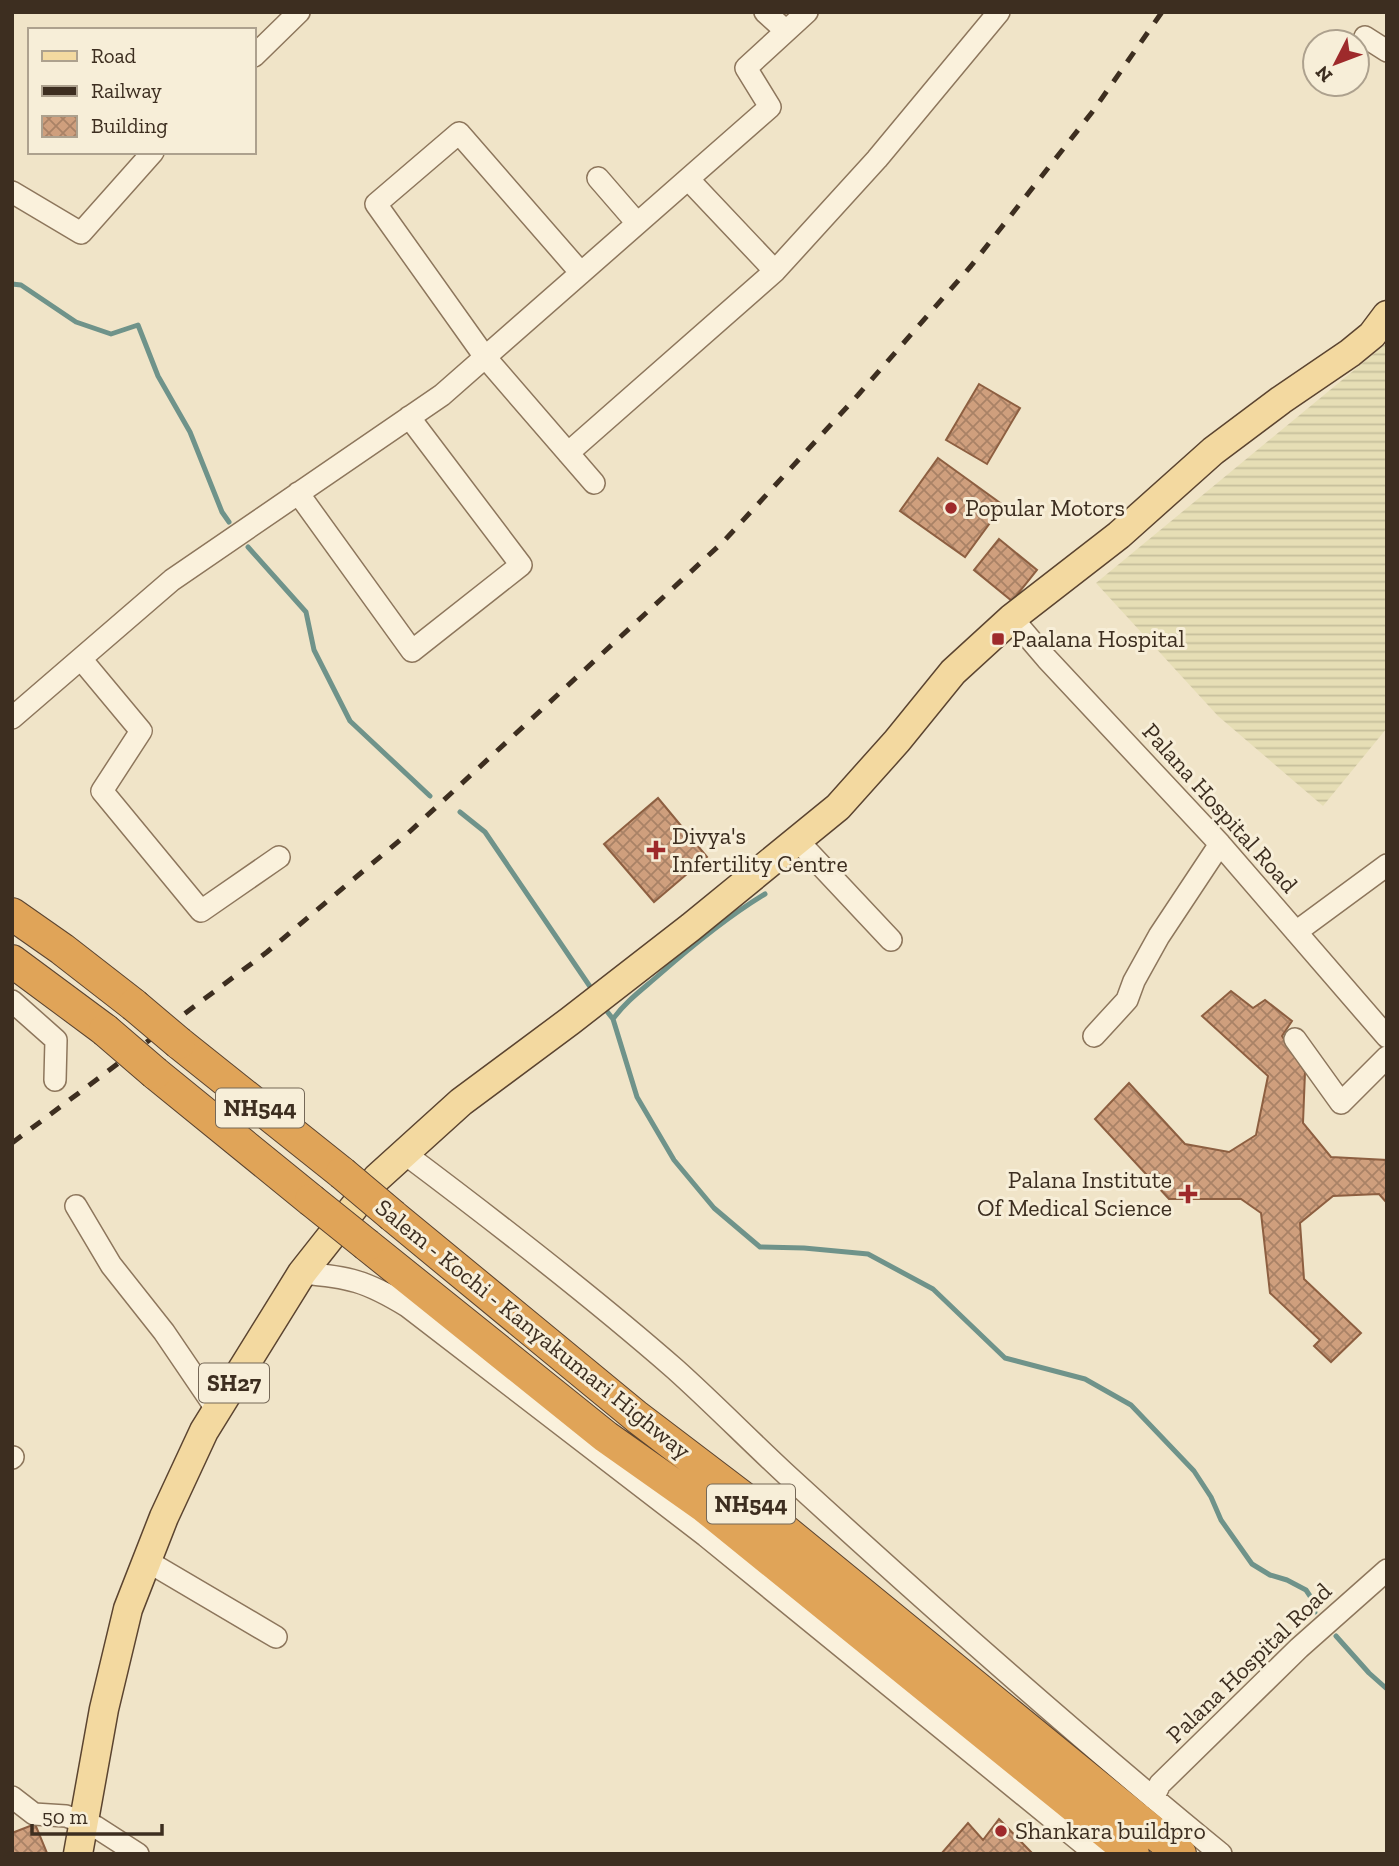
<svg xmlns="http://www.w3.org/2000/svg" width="1399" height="1866" viewBox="0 0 1399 1866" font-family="'Zilla Slab',serif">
<defs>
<pattern id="farmland-rules" width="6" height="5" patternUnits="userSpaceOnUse" patternTransform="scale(1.75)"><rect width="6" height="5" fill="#e6deb5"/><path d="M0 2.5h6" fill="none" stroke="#c6bf9b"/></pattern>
<pattern id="building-cross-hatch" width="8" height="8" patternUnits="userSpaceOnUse" patternTransform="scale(1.75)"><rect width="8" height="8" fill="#cf9f7d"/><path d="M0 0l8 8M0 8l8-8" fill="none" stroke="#a98266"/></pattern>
</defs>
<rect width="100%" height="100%" fill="#f0e4c8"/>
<!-- farmland -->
<path fill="url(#farmland-rules)" d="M1387 343V728L1323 806 1218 716 1096 583Z"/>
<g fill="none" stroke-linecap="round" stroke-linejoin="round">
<!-- stream -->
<path stroke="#6f938a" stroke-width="5" d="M12 284 21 285 76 322 111 334 138 325 158 376 190 432 222 512 229 522
M248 547 306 612 314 650 350 721 430 796
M460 812 485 832 593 991
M602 1005 613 1019 637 1097 674 1160 714 1208 760 1247 804 1248 868 1254 933 1289 1005 1358 1085 1379 1131 1405 1194 1471 1211 1497 1221 1520 1252 1564 1270 1575 1287 1580 1306 1590 1312 1599 1315 1612
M613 1019C626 1001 643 989 660 974 693 945 727 917 765 894
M1336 1636 1369 1673 1387 1689"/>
</g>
<!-- building -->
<path fill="url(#building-cross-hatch)" stroke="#8d5f41" stroke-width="2" d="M979 384 1020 408 987 464 946 440Z
M938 458 1003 505 965 557 900 511Z
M999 539 1037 570 1012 601 974 570Z
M658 798 707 857 654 902 604 844Z
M1231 991 1253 1008 1265 1000 1292 1021 1282 1036 1305 1072 1303 1123 1331 1157 1387 1160V1203L1379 1194 1333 1196 1300 1223 1304 1279 1361 1333 1331 1362 1314 1346 1320 1340 1270 1293 1261 1213 1241 1199H1169L1095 1119 1129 1083 1185 1144 1229 1152 1256 1135 1268 1076 1202 1016Z
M999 1819 1033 1854H941L968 1823 983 1840Z
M35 1824 47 1853 12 1854V1833Z"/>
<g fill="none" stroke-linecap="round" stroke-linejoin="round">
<!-- minor casing -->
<g stroke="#8d765c" stroke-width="24">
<path id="minor" d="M765 12 786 31
M1365 37 1387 51
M254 56 299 12
M598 178 637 223
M688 179 775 271
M12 192 81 233 153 152
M581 273 459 133 376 204 485 357 594 483
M568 453 775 271 877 159 999 12
M298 493 412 651 521 565 409 417
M1012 618 1047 659 1220 844 1387 1037
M81 659 141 731 102 791 201 911 279 857
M12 718 172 580 442 395 770 107 746 68 807 12
M798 841 891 940
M1296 932 1387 865
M12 1001 56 1040 55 1080
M1094 1036 1127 1000 1134 981 1159 936 1220 844
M1295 1039 1341 1103 1387 1057
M404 1153C496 1222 588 1293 675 1369 714 1404 750 1441 789 1477 930 1606 1073 1733 1221 1854
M76 1206 111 1265 164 1332 217 1410
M302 1273C349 1277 366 1281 407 1306L706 1536 1096 1854
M12 1458 13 1457
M147 1561 276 1637
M12 1797 34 1814 66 1816 96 1827 138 1854
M1153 1798 1160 1784 1299 1648 1387 1570"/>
</g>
<!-- major casing -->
<g stroke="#5b4430" stroke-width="31">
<path id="major" d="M78 1854 104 1709 128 1609 164 1517 204 1431 302 1273 377 1178 461 1102 570 1021 691 927 838 807 897 741 953 672 1012 618 1119 535 1213 451 1281 400 1350 353 1372 335 1387 315"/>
</g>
<!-- highway casing -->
<g stroke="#5b4430" stroke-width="34">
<path id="highway" d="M12 914 62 949 134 1005
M12 961 105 1030
M179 1043 342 1173
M155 1073 311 1200
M393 1216 637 1417 762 1512 1180 1854
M367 1245 606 1437 705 1507 1133 1854"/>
</g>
<!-- minor -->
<use href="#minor" stroke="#faf1dc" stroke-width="21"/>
<!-- major -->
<use href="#major" stroke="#f3d9a0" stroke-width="28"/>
<!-- highway -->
<use href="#highway" stroke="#e0a458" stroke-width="32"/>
<!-- rail -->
<path stroke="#3d2e20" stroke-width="5" stroke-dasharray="12 12" stroke-linecap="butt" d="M12 1143 267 952 406 835 724 541 858 395 971 266 1093 111 1162 12"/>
<!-- highway-bridge casing -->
<g stroke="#5b4430" stroke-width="34" stroke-linecap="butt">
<path id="highway-bridge" d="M134 1005 179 1043
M105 1030 155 1073
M342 1173 393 1216
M311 1200 367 1245"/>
</g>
<!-- highway-bridge -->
<use href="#highway-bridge" stroke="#e0a458" stroke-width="32"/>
</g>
<!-- markers -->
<g fill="#9e2a2b" stroke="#f7eed8" stroke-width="2.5">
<circle cx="951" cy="508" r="7"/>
<rect x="991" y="632" width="14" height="14" rx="3.5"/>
<path d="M652.5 839.5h7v7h7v7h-7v7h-7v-7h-7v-7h7z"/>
<path d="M1184.5 1183.5h7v7h7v7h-7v7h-7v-7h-7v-7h7z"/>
<circle cx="1001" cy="1831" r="7"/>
</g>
<g text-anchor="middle" stroke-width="6" stroke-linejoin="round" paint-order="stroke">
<!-- shield labels -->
<g fill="#f7eed8" stroke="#756857" stroke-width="2">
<rect x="216" y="1088.5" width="88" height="39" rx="5"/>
<rect x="199" y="1363.5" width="70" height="39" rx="5"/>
<rect x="707" y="1484.5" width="88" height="39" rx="5"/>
</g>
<g font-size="23" font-weight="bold" fill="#3d2e20">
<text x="260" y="1116">NH544</text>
<text x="234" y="1391">SH27</text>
<text x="751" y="1512">NH544</text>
</g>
<!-- poi labels -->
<g font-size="24" fill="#3d2e20" stroke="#f7eed8" text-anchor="start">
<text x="965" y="516">Popular Motors</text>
<text x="1012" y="647">Paalana Hospital</text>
<text x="672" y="844">Divya's<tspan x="672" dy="28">Infertility Centre</tspan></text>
<text x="1172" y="1188" text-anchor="end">Palana Institute<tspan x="1172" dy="28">Of Medical Science</tspan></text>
<text x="1015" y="1839">Shankara buildpro</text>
</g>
<!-- street labels -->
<g font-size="24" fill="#3d2e20" stroke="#f7eed8">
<text transform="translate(1220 808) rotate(48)" y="8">Palana Hospital Road</text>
<text transform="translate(533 1329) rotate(39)" y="8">Salem - Kochi - Kanyakumari Highway</text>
<text transform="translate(1249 1663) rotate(-44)" y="8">Palana Hospital Road</text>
</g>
</g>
<!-- border -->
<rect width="1399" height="1866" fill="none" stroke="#3d2e20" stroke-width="28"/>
<!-- legend -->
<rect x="28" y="28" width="228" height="126" fill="#f7eed8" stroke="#ada18e" stroke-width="2"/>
<rect x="42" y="51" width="35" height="10" fill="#f3d9a0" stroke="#ada18e" stroke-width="2"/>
<text x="91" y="63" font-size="21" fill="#3d2e20">Road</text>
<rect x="42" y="86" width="35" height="10" fill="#3d2e20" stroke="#ada18e" stroke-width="2"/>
<text x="91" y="98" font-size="21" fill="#3d2e20">Railway</text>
<rect x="42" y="116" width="35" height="21" fill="url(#building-cross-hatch)" stroke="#ada18e" stroke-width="2"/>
<text x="91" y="133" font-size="21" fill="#3d2e20">Building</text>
<!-- north arrow -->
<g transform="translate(1336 63) rotate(228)"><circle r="33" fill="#f7eed8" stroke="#ada18e" stroke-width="2"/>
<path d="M0-5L12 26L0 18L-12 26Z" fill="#9e2a2b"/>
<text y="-10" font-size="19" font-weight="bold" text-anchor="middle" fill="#3d2e20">N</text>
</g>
<!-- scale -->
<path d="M32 1824v10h130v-10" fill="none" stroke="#3d2e20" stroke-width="3.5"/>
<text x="42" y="1824" font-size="21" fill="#3d2e20" stroke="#f7eed8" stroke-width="5" paint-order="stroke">50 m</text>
</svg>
